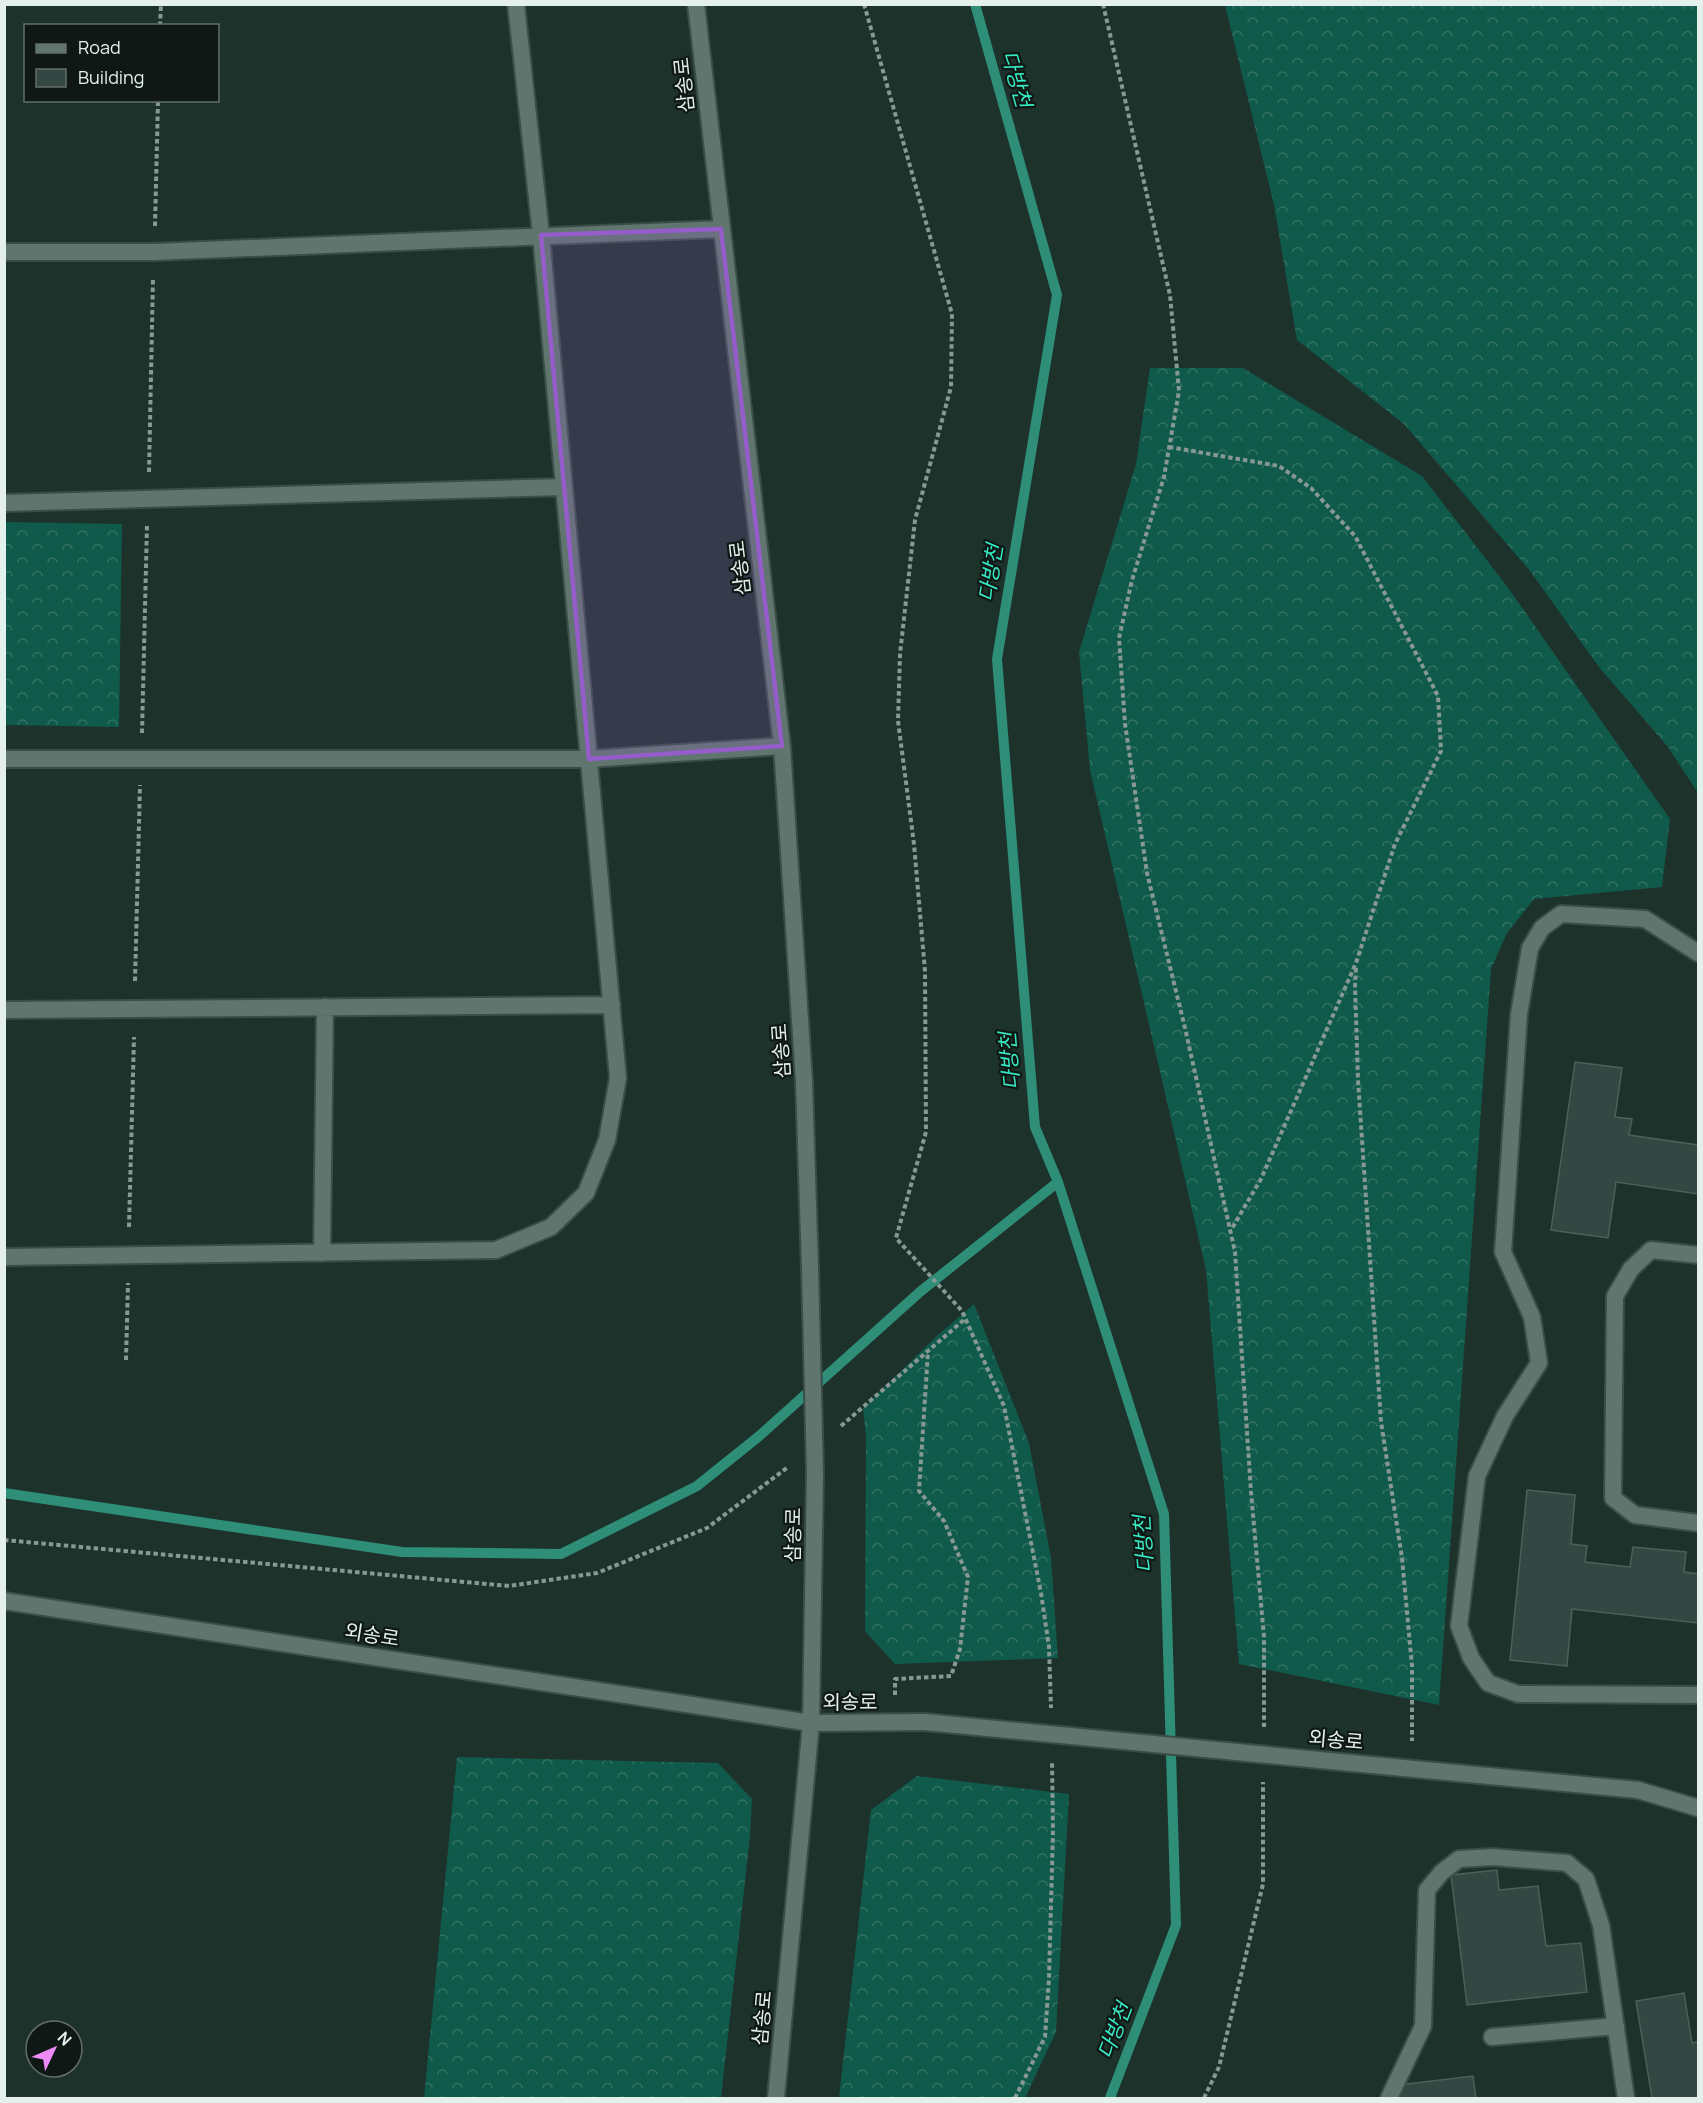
<svg xmlns="http://www.w3.org/2000/svg" width="1703" height="2103" viewBox="0 0 1703 2103" font-family="Manrope,'Noto Sans KR',sans-serif">
<defs>
<pattern id="forest-crowns" width="20" height="18" patternUnits="userSpaceOnUse" patternTransform="scale(1.5)"><rect width="20" height="18" fill="#0f5a4a"/><path d="M2 6a3 3 0 1 1 6 0M12 15a3 3 0 1 1 6 0" fill="none" stroke="#327264"/></pattern>
</defs>
<rect width="100%" height="100%" fill="#1e322c"/>
<!-- forest -->
<path fill="url(#forest-crowns)" d="M1225 5H1698V793L1668 747 1599 667 1530 571 1404 424 1297 340 1274 205Z
M1150 368H1243L1422 476 1509 589 1670 819 1662 887 1534 899 1507 933 1491 969 1439 1705 1239 1664 1206 1270 1090 770 1079 652 1136 464Z
M5 522 122 524 119 727 5 725Z
M974 1304 1029 1443 1051 1558 1058 1658 895 1664 865 1631 866 1437 863 1408 937 1336Z
M457 1757 718 1763 752 1799 750 1836 721 2098H424Z
M917 1776 1069 1794 1056 2032 1025 2098H839L871 1810Z"/>
<g fill="none" stroke-linecap="round" stroke-linejoin="round">
<!-- stream -->
<path stroke="#2e8e77" stroke-width="10" d="M975 4 1057 295 997 659 1035 1127 1058 1182 1164 1514 1176 1925 1110 2098
M4 1493 402 1552 561 1554 697 1486 758 1437 921 1291 1058 1182"/>
</g>
<!-- building -->
<path fill="#334842" stroke="#4b605a" stroke-width="1.5" d="M1575 1062 1622 1068 1615 1117 1632 1119 1629 1135 1698 1145V1194L1616 1182 1608 1238 1551 1230Z
M1527 1490 1575 1495 1571 1544 1587 1546 1585 1562 1630 1567 1633 1547 1686 1552 1684 1572 1698 1574V1623L1572 1609 1567 1666 1510 1660Z
M1497 1870 1499 1890 1538 1886 1546 1946 1581 1943 1587 1992 1467 2005 1451 1875Z
M1684 1993 1692 2043 1698 2042V2098H1652L1636 2001Z
M1473 2076 1476 2098H1400L1399 2085Z"/>
<g fill="none" stroke-linecap="round" stroke-linejoin="round">
<!-- service casing -->
<g stroke="#3b4d48" stroke-width="20">
<path id="service" d="M1698 953 1645 919 1561 914 1542 928 1530 948 1519 1014 1503 1252 1532 1317 1539 1363 1505 1416 1477 1476 1459 1626 1471 1658 1488 1683 1518 1694 1698 1695
M1698 1255 1651 1250 1631 1269 1615 1296 1613 1498 1635 1515 1698 1523
M1492 2037 1616 2026
M1389 2098 1423 2026 1427 1890 1442 1872 1459 1859 1493 1857 1567 1863 1586 1879 1601 1925 1626 2098"/>
</g>
<!-- minor casing -->
<g stroke="#3b4d48" stroke-width="20">
<path id="minor" d="M696 4 782 746 804 1081 810 1269
M4 252H154L721 229
M4 503 564 487
M4 759H589L782 746
M4 1010 612 1005
M322 1253 325 1007
M4 1257 496 1250 551 1227 586 1193 607 1140 618 1078 541 235 516 4
M4 1601 811 1723 925 1722
M1393 1767 1638 1790 1698 1808
M776 2098 811 1723 815 1473"/>
</g>
<!-- path -->
<path stroke="#889893" stroke-width="4" stroke-dasharray="4.5 3" stroke-linecap="butt" d="M864 4 952 314 951 387 915 520 900 654 898 721 914 844 925 971 926 1132 896 1238 962 1311 1004 1406 1041 1593 1049 1647 1051 1708
M1103 4 1170 295 1179 391 1164 477 1132 580 1119 638 1125 724 1147 873 1185 1028 1235 1252 1251 1492 1264 1637V1727
M160 26 161 4
M155 226 158 100
M1169 447 1279 466 1311 488 1355 536 1438 696 1441 751 1395 844 1356 963 1261 1179 1231 1230
M149 472 153 278
M142 733 147 524
M1356 968 1355 986 1358 1080 1381 1422 1402 1558 1412 1666V1741
M135 981 140 785
M129 1227 134 1037
M126 1360 128 1283
M841 1426 965 1319
M4 1540 509 1586 597 1573 707 1528 788 1467
M895 1695V1679L951 1676 960 1649 968 1577 944 1521 919 1491 928 1352
M1015 2098 1045 2037 1049 1978 1053 1831 1052 1761
M1204 2098 1219 2067 1263 1884V1782"/>
<!-- service -->
<use href="#service" stroke="#5f756e" stroke-width="16"/>
<!-- minor -->
<use href="#minor" stroke="#5f756e" stroke-width="16"/>
<!-- minor-bridge casing -->
<g stroke="#3b4d48" stroke-width="20" stroke-linecap="butt">
<path id="minor-bridge" d="M810 1269 815 1473
M925 1722 1393 1767"/>
</g>
<!-- minor-bridge -->
<use href="#minor-bridge" stroke="#5f756e" stroke-width="16"/>
</g>
<!-- marked area -->
<path fill="#955dca" fill-opacity="0.2" stroke="#955dca" stroke-width="4.5" stroke-linejoin="round" d="M721 229 782 746 589 759 541 235Z"/>
<g text-anchor="middle" stroke-width="4.5" stroke-linejoin="round" paint-order="stroke">
<!-- street labels -->
<g font-size="20" fill="#e3f0ec" stroke="#0f1815">
<text transform="translate(684 85) rotate(-96)" y="7">삼송로</text>
<text transform="translate(740 568) rotate(-97)" y="7">삼송로</text>
<text transform="translate(781 1051) rotate(-94)" y="7">삼송로</text>
<text transform="translate(793 1535) rotate(-89)" y="7">삼송로</text>
<text transform="translate(372 1635) rotate(9)" y="7">외송로</text>
<text x="850" y="1709">외송로</text>
<text transform="translate(1336 1740) rotate(5)" y="7">외송로</text>
<text transform="translate(762 2018) rotate(-85)" y="7">삼송로</text>
</g>
<!-- water labels -->
<g font-size="21" font-style="italic" fill="#37eac4" stroke="#0f1815">
<text transform="translate(1016 79) rotate(74)" y="7">다방천</text>
<text transform="translate(991 573) rotate(-81)" y="7">다방천</text>
<text transform="translate(1010 1061) rotate(-95)" y="7">다방천</text>
<text transform="translate(1144 1544) rotate(-94)" y="7">다방천</text>
<text transform="translate(1115 2031) rotate(-69)" y="7">다방천</text>
</g>
</g>
<!-- border -->
<rect width="1703" height="2103" fill="none" stroke="#e3f0ec" stroke-width="12"/>
<!-- legend -->
<rect x="24" y="24" width="195" height="78" fill="#0f1815" stroke="#646e6b" stroke-width="1.5"/>
<rect x="36" y="44" width="30" height="9" fill="#5f756e" stroke="#646e6b" stroke-width="1.5"/>
<text x="78" y="54" font-size="18" fill="#e3f0ec">Road</text>
<rect x="36" y="69" width="30" height="18" fill="#334842" stroke="#646e6b" stroke-width="1.5"/>
<text x="78" y="84" font-size="18" fill="#e3f0ec">Building</text>
<!-- north arrow -->
<g transform="translate(54 2049) rotate(46)"><circle r="28" fill="#0f1815" stroke="#646e6b" stroke-width="1.5"/>
<path d="M0-4.5L10 22L0 15L-10 22Z" fill="#ef8bf7"/>
<text y="-9" font-size="16" font-weight="bold" text-anchor="middle" fill="#e3f0ec">N</text>
</g>
</svg>
